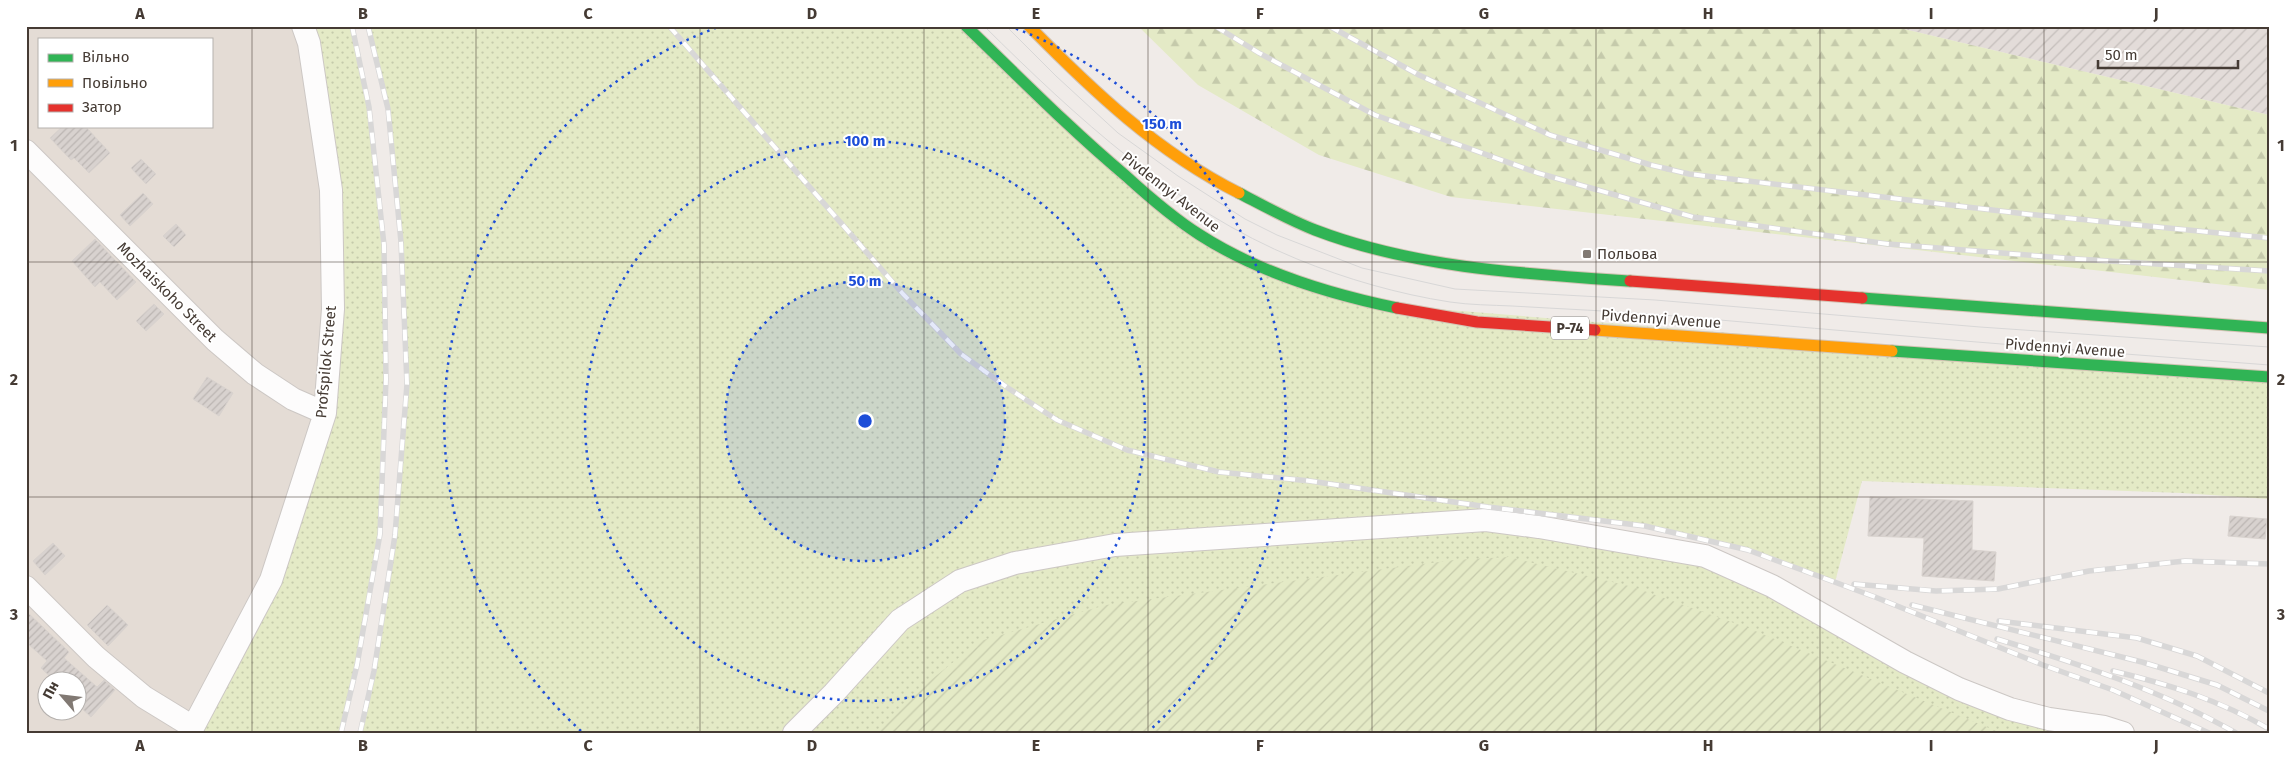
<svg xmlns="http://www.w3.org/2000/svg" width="2295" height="759" viewBox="0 0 2295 759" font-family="'Fira Sans',sans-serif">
<defs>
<pattern id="industrial-furrows" width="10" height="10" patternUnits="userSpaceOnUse" patternTransform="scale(1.25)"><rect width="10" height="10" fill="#e3dcd9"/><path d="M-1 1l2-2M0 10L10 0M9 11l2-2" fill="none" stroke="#c4bebb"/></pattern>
<pattern id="grass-dots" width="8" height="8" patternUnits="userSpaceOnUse" patternTransform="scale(1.25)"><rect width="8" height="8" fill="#e4eac6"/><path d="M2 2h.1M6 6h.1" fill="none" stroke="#c5caab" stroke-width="1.8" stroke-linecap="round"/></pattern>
<pattern id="forest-firs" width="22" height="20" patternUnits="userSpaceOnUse" patternTransform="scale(1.25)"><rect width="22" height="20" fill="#e4eac6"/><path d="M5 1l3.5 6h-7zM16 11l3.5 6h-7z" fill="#c5caab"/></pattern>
<pattern id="garden-furrows" width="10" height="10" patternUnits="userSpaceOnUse" patternTransform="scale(1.25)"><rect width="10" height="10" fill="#e4eac6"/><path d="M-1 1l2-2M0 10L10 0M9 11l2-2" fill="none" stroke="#c5caab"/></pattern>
<pattern id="building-hatch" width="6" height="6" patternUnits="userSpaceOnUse" patternTransform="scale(1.25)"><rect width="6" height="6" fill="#d8d2cf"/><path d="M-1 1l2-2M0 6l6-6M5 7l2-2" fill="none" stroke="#bbb5b2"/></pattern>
</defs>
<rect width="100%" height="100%" fill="#f0ebe8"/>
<!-- residential -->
<path fill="#e4dcd5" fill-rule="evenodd" d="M26 26H303L331 190 325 413 271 580 190 733H26ZM39 39H211V126H39ZM48 682H78V712H48Z"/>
<!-- industrial -->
<path fill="url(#industrial-furrows)" d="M1891 26H2269V115Z"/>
<!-- grass -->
<path fill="url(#grass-dots)" d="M303 26H352L369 107 384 245 386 379 380 534 357 665 341 733H190L271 580 325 413 333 309Z
M368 26H966L1207 240 1375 304 2269 377V499L2182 493 1862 481 1835 582 1748 550 1697 537 1645 526 1488 507 1486 520 1705 556 1959 689 2123 733H360L374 671 394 535 407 384 401 242 388 109Z"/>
<!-- forest -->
<path fill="url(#forest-firs)" d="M1138 26H1891L2269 115V290L1451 197 1319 155 1198 85Z"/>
<!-- garden -->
<path fill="url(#garden-furrows)" d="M1509 557 1633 587 1748 628 2001 733H875L913 694 980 641 1106 605 1454 560Z"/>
<!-- building -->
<path fill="url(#building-hatch)" stroke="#d8d2ce" d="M63 126H85L110 153 89 173 74 158 71 160 50 138Z
M141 159 156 174 146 184 131 168Z
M143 193 153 204 130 226 120 215Z
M176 224 186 235 174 247 163 236Z
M95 239 136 282 117 300 100 282 95 287 72 261Z
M154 304 164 314 146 331 136 321Z
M207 377 233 393 219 416 193 399Z
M1870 497 1973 501 1972 550 1996 552 1994 581 1922 576 1924 538 1868 536Z
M2230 516 2267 519 2265 539 2228 536Z
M53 543 65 556 45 575 33 561Z
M107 605 128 625 108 646 87 625Z
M26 611 69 652 64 658 97 687 104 680 115 690 91 717 78 705V682H56L41 668 47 661 26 642Z"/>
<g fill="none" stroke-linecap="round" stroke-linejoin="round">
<!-- street casing -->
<g stroke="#ccc7c4" stroke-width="24">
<path id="street" d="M26 151 215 340 255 374 293 399 325 413
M26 587 96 657 144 697 193 727
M190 733 271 580 325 413 333 309 331 190 309 43 303 26
M794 733 834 693 900 620 960 581 1015 563 1115 545 1486 520 1539 527 1705 556 1772 586 1905 662 1959 689 2010 709 2049 719 2104 727 2123 733"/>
</g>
<!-- fast casing -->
<g stroke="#d3c3b4" stroke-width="13">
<path id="fast" d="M966 26C1019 77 1070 129 1126 176 1149 197 1173 218 1200 235 1259 273 1329 294 1397 308
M1239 193C1264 206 1289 220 1315 230 1414 268 1525 274 1630 281
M1862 298 2269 328
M1892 351 2269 377"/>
</g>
<!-- slow casing -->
<g stroke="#d3c3b4" stroke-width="13">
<path id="slow" d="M1029 26C1093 91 1157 152 1239 193
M1595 330 1892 351"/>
</g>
<!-- jam casing -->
<g stroke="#d3c3b4" stroke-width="13">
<path id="jam" d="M1630 281 1862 298
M1397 308 1477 322 1595 330"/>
</g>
<!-- street -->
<use href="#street" stroke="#fdfcfc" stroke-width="22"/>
<!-- fast -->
<use href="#fast" stroke="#30b455" stroke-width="11"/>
<!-- slow -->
<use href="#slow" stroke="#ff9f0a" stroke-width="11"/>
<!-- jam -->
<use href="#jam" stroke="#e5322d" stroke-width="11"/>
<!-- tram -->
<path stroke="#d8d7d7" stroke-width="1" d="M984 26C1077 118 1175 209 1297 259 1346 279 1398 294 1450 302 1470 305 1491 305 1512 306 1562 309 1613 311 1663 315 1865 333 2067 350 2269 365
M1006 26 1056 76 1118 133 1178 176 1245 219 1277 235 1362 268 1455 289 1655 300 1980 327 2269 347"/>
<!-- rail casing -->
<g stroke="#d8d7d7" stroke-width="5.5">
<path id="rail" d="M669 26 903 294 961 354 1008 388 1057 420 1127 450 1219 472 1310 481 1488 507 1645 526 1748 550 1875 597 2043 665 2113 690 2209 733
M1215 26 1259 53 1375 115 1538 173 1693 217 1888 244 2077 259 2269 271
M1329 26 1419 75 1550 135 1651 165 1689 174 2026 214 2269 238
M1854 584 1936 591 1998 589 2089 571 2185 561 2269 564
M1912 605 2142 662 2217 685 2269 711
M1999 621 2137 638 2197 656 2269 693
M1997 639C2079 664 2161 690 2236 733
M2113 671C2168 684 2219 700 2269 729
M341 733 357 665 380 534 386 379 384 245 369 107 352 26
M360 733 374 671 395 535 407 384 401 242 388 109 368 26"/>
</g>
<!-- rail -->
<use href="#rail" stroke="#fff" stroke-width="4" stroke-dasharray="11" stroke-linecap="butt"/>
</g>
<!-- grid -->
<path fill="none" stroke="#453b34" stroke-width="1" stroke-opacity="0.55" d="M252 26V733M476 26V733M700 26V733M924 26V733M1148 26V733M1372 26V733M1596 26V733M1820 26V733M2044 26V733M26 262H2269M26 497H2269"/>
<!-- distance rings -->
<circle cx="865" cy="421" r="140" fill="#1d4ed8" fill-opacity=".12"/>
<g fill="none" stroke="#1d4ed8" stroke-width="2.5" stroke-dasharray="2.5 5">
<circle cx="865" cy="421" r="140"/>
<circle cx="865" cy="421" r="280"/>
<path d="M581 731A420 420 0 0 1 721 26M1009 26A420 420 0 0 1 1149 731"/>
</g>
<!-- markers -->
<rect fill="#817973" stroke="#fff" stroke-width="2" x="1582" y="249" width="10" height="10" rx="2.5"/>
<g text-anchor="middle" stroke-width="4" stroke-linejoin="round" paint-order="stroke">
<!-- shield labels -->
<rect fill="#fff" stroke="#7d7671" stroke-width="1" x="1551" y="316.5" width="38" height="23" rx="4"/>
<g font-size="14" font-weight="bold" fill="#453b34">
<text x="1570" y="333">Р-74</text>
</g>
<!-- street labels -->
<g font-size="15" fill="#453b34" stroke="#fff">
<text transform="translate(1171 192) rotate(38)" y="5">Pivdennyi Avenue</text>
<text transform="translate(167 292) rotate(45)" y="5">Mozhaiskoho Street</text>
<text transform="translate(1661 319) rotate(4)" y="5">Pivdennyi Avenue</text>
<text transform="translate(2065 348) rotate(4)" y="5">Pivdennyi Avenue</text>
<text transform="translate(326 362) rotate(-85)" y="5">Profspilok Street</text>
</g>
<!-- poi labels -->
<g font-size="15" fill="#453b34" stroke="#fff" text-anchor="start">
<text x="1597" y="259">Польова</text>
</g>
</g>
<circle cx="865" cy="421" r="8" fill="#1d4ed8" stroke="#fff" stroke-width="2.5"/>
<g font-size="15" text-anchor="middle" font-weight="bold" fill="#1d4ed8" stroke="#fff" stroke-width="4" stroke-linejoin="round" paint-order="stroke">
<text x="1162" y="129">150 m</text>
<text x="865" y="146">100 m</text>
<text x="865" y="286">50 m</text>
</g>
<!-- border -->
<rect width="2295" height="759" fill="none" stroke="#ffffff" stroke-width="55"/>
<!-- legend -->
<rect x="38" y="38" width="175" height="90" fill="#ffffff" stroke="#b5b1ae"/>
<rect x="48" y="54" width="25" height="8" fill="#30b455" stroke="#b5b1ae"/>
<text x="82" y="62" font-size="15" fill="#453b34">Вільно</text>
<rect x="48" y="79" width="25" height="8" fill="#ff9f0a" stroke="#b5b1ae"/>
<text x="82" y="88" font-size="15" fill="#453b34">Повільно</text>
<rect x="48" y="104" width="25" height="8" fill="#e5322d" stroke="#b5b1ae"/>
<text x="82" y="112" font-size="15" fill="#453b34">Затор</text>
<!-- north arrow -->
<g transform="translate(62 696) rotate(298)"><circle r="24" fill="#ffffff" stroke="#b5b1ae"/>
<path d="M0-4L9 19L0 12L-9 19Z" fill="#817973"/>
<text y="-8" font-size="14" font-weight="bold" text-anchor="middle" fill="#453b34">Пн</text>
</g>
<!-- scale -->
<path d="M2098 60v8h140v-8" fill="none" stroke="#453b34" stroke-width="2.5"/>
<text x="2105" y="60" font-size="15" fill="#453b34" stroke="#ffffff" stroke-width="4" paint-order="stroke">50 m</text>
<rect x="28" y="28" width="2240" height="704" fill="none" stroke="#453b34" stroke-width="2"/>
<g font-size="16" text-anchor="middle" font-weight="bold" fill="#453b34">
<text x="140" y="19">A</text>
<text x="363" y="19">B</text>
<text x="588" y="19">C</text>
<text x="812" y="19">D</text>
<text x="1036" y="19">E</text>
<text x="1260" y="19">F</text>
<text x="1484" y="19">G</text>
<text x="1708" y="19">H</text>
<text x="1931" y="19">I</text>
<text x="2156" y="19">J</text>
<text x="14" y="151">1</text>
<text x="2281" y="151">1</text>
<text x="14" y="385">2</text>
<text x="2281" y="385">2</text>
<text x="14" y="620">3</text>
<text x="2281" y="620">3</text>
<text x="140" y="751">A</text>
<text x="363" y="751">B</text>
<text x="588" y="751">C</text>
<text x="812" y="751">D</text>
<text x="1036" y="751">E</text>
<text x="1260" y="751">F</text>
<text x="1484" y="751">G</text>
<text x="1708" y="751">H</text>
<text x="1931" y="751">I</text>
<text x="2156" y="751">J</text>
</g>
</svg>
